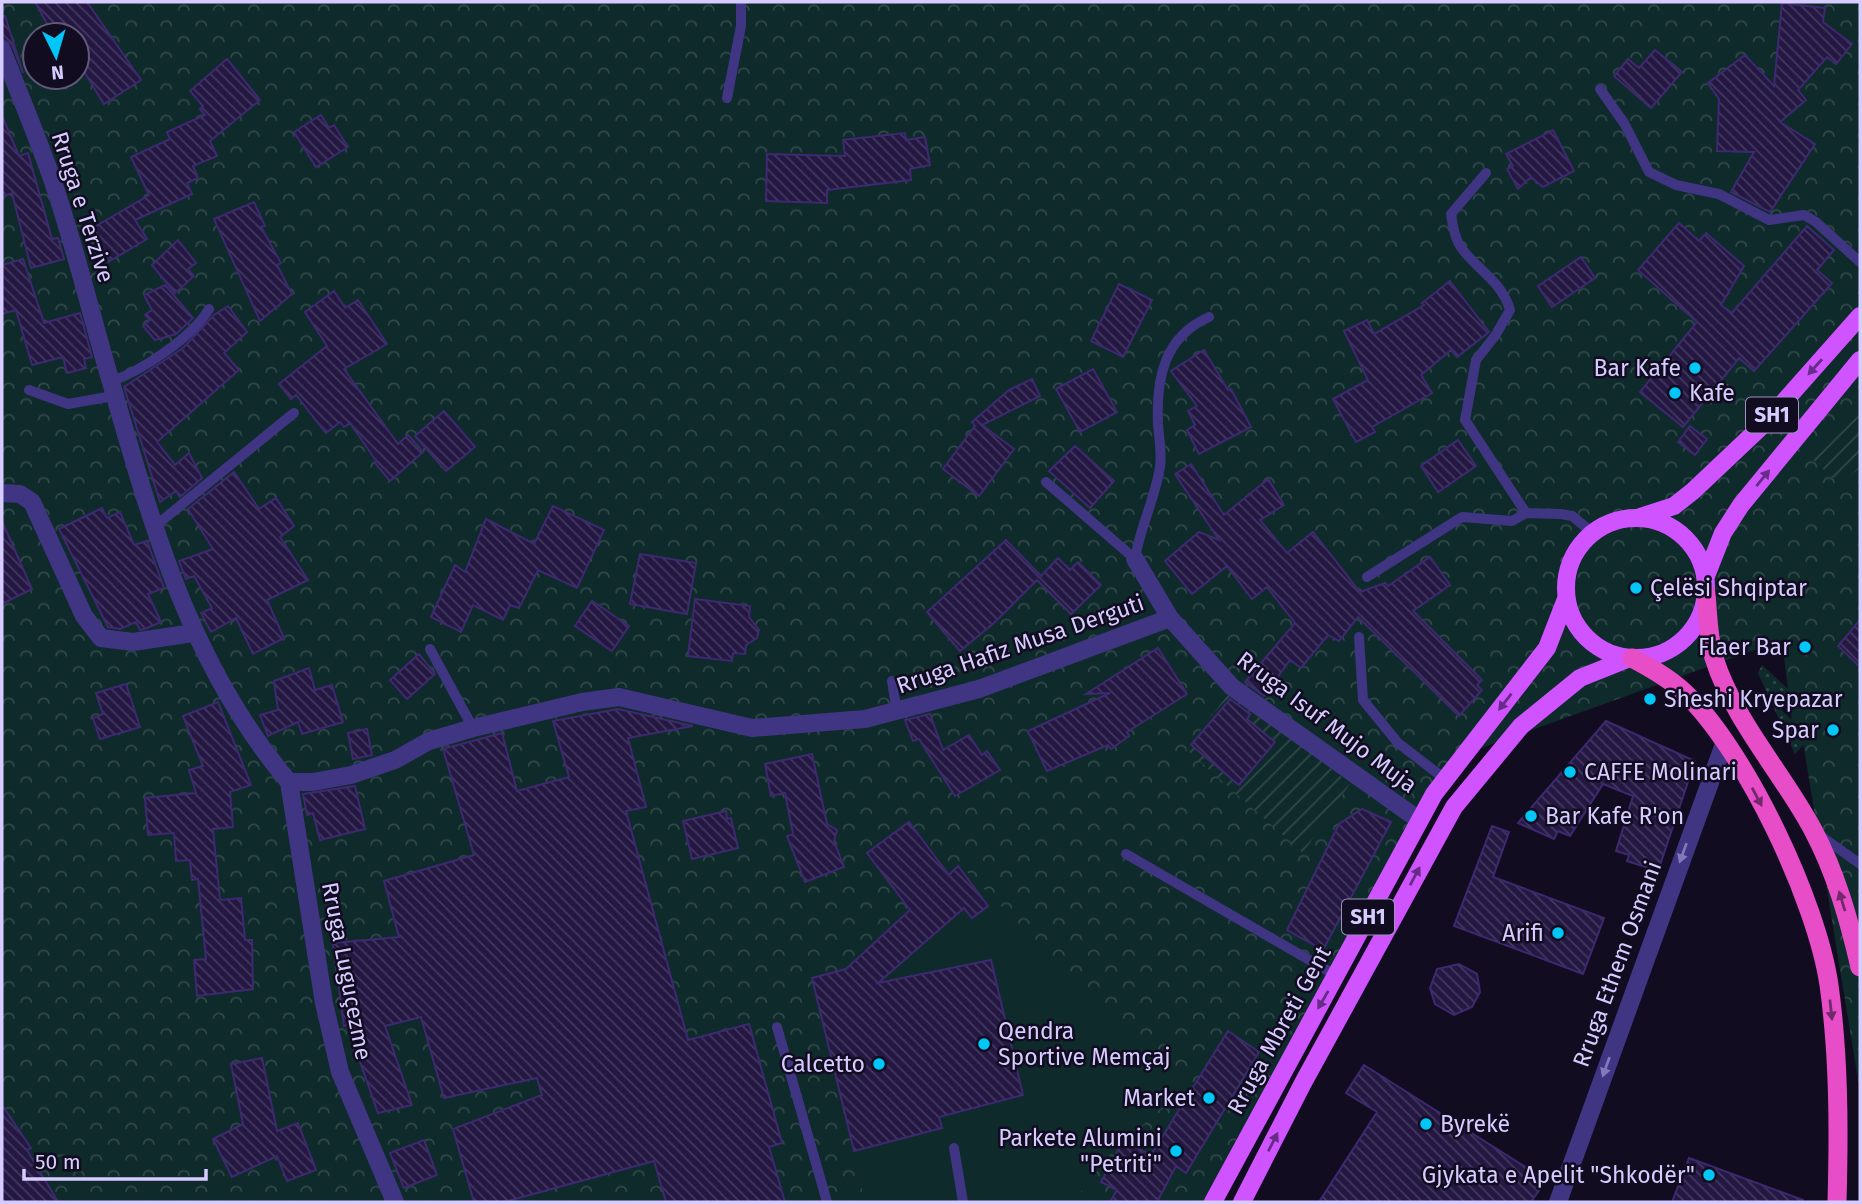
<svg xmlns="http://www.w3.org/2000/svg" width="1862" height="1204" viewBox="0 0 1862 1204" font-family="'Fira Sans',sans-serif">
<defs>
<pattern id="grass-dots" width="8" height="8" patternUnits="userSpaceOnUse" patternTransform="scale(1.75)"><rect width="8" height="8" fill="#0f2a2b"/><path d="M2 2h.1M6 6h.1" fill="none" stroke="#31484b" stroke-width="1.8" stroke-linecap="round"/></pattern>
<pattern id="forest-crowns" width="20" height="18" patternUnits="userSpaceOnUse" patternTransform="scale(1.75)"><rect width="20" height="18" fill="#0f2a2b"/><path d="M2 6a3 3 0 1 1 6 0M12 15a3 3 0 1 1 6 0" fill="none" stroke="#31484b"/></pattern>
<pattern id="garden-furrows" width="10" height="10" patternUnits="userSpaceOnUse" patternTransform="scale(1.75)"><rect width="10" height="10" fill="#0f2a2b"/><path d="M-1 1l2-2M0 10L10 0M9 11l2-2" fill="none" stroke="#31484b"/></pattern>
<pattern id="building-back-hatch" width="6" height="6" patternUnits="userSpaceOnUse" patternTransform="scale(1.75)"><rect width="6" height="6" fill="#241843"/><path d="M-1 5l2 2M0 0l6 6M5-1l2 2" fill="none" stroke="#43385f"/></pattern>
</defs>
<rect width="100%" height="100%" fill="#120c21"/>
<!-- grass -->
<path fill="url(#grass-dots)" d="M1762 665 1790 691 1777 706 1811 737 1795 754 1758 673Z"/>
<!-- forest -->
<path fill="url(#forest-crowns)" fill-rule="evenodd" d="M2 2H1860V1092L1802 736 1793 731 1782 640 1454 758 1213 1202H2ZM35 35H77V77H35Z"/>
<!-- garden -->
<path fill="url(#garden-furrows)" d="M1860 404V468L1839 484 1812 459Z
M1232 689 1350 784 1303 853 1186 749Z"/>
<!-- pitch -->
<path fill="#0f2a2b" d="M959 864 1183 1088 1131 1136 1123 1132 1112 1152 1073 1202H939L937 1197 917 1202H865L816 997Z"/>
<!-- building -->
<path fill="url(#building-back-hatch)" stroke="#3d2970" stroke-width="2" d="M35 2H87L141 80 104 104 77 60V35H53Z
M1782 3 1825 8 1823 22 1852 44 1836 64 1827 57 1798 90 1806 100 1780 122 1815 144 1770 212 1731 192 1754 152 1717 151 1719 99 1708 83 1745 55 1774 86Z
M2 16H5L23 73 12 45 2 39Z
M1655 50 1682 72 1651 108 1614 76 1628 59 1639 68Z
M227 59 260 100 210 141 217 156 193 166 198 178 187 183 192 194 135 220 147 239 110 261 91 229 149 195 131 157 170 139 167 132 205 115 200 109 203 106 190 91Z
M321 115 329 128 334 125 348 147 316 167 294 132Z
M2 116 19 156 28 153 52 239 58 238 64 259 31 268 12 193 2 197Z
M1553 130 1574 171 1543 187 1531 177 1518 189 1507 169 1513 166 1506 154Z
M905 133 906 140 925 137 930 165 910 169 911 180 827 190V203L766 201 767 154 845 156 843 140Z
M254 202 265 226 261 227 281 263 277 265 292 294 260 321 214 219Z
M1679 223 1699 241 1706 233 1744 266 1721 305 1732 313 1807 226 1834 250 1817 270 1832 283 1754 371 1739 358 1683 427 1640 392 1697 322 1638 270Z
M178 240 196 263 188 269 194 276 175 293 152 265Z
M1581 257 1595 278 1552 307 1538 286Z
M23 259 44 323 80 313 92 357 84 359 86 368 67 373 63 357 32 365 16 310 2 314V265Z
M1450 281 1489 332 1457 357 1451 350 1421 375 1432 393 1372 427 1375 432 1356 442 1333 399 1368 380 1344 331 1367 320 1374 334 1424 305 1422 303Z
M1119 284 1152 300 1123 357 1091 341Z
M165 285 193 318 176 334 155 340 143 326 150 320 145 315 152 310 144 295Z
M334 291 345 308 358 300 387 344 344 369 398 444 408 435 423 452 390 481 375 463 377 462 350 423 344 427 340 422 326 433 296 395 291 399 279 384 327 346 305 312Z
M228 306 247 332 224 353 239 370 157 442 175 465 189 453 202 478 180 497 176 491 160 502 124 387 183 348 214 315Z
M1204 350 1228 390 1231 389 1251 427 1199 454 1187 430 1195 425 1188 411 1197 406 1171 371Z
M1093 369 1117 412 1080 432 1056 389Z
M1032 379 1040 396 982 425 1014 449 979 496 943 469 975 426 972 422 1009 390Z
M444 411 475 447 446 471 415 436Z
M1690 426 1707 439 1695 455 1678 442Z
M1458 440 1476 466 1438 492 1421 466Z
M1075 446 1114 481 1090 508 1049 471Z
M1191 464 1224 515 1268 479 1284 505 1260 520 1287 553 1313 532 1360 592 1385 583 1388 586 1430 557 1450 585 1413 611 1482 680 1477 685 1482 690 1459 716 1358 617 1339 641 1328 635 1301 668 1290 660 1264 696 1245 682 1295 623 1267 587 1252 599 1227 566 1192 594 1165 561 1199 532 1219 540 1175 474Z
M234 472 259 509 276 498 294 526 280 537 308 580 267 600 284 638 253 654 236 618 211 632 201 613 212 608 194 576 186 579 179 561 213 549 188 509Z
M553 506 604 530 577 588 538 570 519 608 510 605 503 620 473 605 461 632 431 617 455 565 465 572 486 519 534 544Z
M102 508 107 518 120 512 134 545 147 541 164 588 148 594 161 622 147 628 140 630 136 622 120 629 108 627 59 529Z
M2 521 32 589 2 604Z
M1006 540 1041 576 1058 558 1070 570 1078 562 1101 585 1071 614 1037 580 995 622 960 651 927 612Z
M640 554 696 563 687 614 630 604Z
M695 599 750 606 749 617 759 630 757 638 746 645 745 654 733 653 732 661 688 656Z
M592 601 629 626 612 651 575 626Z
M1860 620V667L1838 646Z
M1158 648 1187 694 1127 732 1129 736 1111 749 1108 745 1047 771 1028 731 1110 693 1086 694Z
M419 654 435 674 407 699 390 680Z
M309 668 315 690 332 685 343 722 302 734 298 722 268 736 260 715 278 710 274 681Z
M126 684 140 727 100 739 93 718 103 714 96 693Z
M1230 699 1250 714 1247 719 1275 742 1239 785 1191 745Z
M218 702 251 785 230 792 233 827 213 829 220 900 241 898 245 940H252L253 989 197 996 194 960 206 959 198 879 192 880 190 860 176 861 174 833 148 835 145 798 196 793 189 770 203 766 183 716Z
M618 709 693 726 628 738 646 807 626 811 688 1040 749 1024 782 1143 769 1147 785 1202H666L654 1161 504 1202H474L453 1129 542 1095 537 1078 444 1098 421 1017 385 1026 412 1105 378 1113 347 1025 344 1026 333 943 399 937 384 881 474 855 443 749 502 733 517 791 569 777 553 721Z
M930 714 943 750 969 735 982 755 987 751 1000 770 955 796 919 739 913 741 905 720Z
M1606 721 1695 761 1660 865 1654 863 1652 869 1627 861 1629 855 1616 851 1633 796 1603 784 1570 836 1558 831 1554 839 1518 823Z
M367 729 372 755 353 759 348 733Z
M812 754 827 824 837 830 834 841 844 867 805 882 787 836 793 834 785 793 771 796 765 764Z
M355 786 365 829 320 840 313 813 307 815 303 794Z
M1362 809 1391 822 1323 950 1287 930 1339 824Z
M726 811 727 819 731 818 738 848 692 859 683 821Z
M909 822 949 875 958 866 988 906 972 918 964 908 878 983 991 960 1023 1095 939 1117 942 1128 854 1151 812 978 846 969 910 910 867 853Z
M1492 826 1509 832 1493 877 1604 918 1583 974 1454 926Z
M1459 964 1477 974 1480 992 1472 1007 1454 1015 1435 1004 1430 988 1437 969Z
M1228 1031 1259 1052 1186 1173 1176 1166 1157 1202H1110L1117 1190 1101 1182 1123 1141 1151 1155Z
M262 1058 277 1131 298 1123 316 1170 287 1181 277 1156 232 1177 213 1139 243 1124 231 1064Z
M1364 1065 1546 1180 1531 1202H1319L1377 1112 1346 1093Z
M2 1105 31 1148 27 1150 58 1202H2Z
M424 1140 437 1175 404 1188 390 1153Z
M1689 1158 1803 1200V1202H1672Z"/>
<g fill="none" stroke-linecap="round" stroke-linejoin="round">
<!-- service -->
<path stroke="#3f3582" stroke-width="10" d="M1600 89 1624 123 1649 172 1676 185 1719 194 1769 220 1804 215 1816 222 1860 262
M727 98 741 26V2
M1486 173 1451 214C1453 227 1455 240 1463 250 1480 272 1502 282 1510 310L1495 336 1476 360 1465 420 1526 513
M110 382C141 371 192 338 209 309
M29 390 68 404 113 396
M1046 482 1135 559
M154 527 294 413
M1135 559C1140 527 1155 499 1160 467 1162 452 1159 439 1158 424 1156 378 1164 337 1209 317
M1367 577 1462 517 1512 521 1526 513 1561 514 1572 516 1592 532
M1359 637 1363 700 1398 743 1445 779
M430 649 473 728
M892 681 897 713
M1821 836 1860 864
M1126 854 1337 976
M777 1027 827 1202
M954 1148 963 1202"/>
<!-- minor -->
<path stroke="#3f3582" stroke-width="18" d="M2 50C19 93 37 136 52 179 72 237 87 298 104 358 148 509 184 658 289 782
M2 493 20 494 32 502 84 616 101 638 133 642 193 633
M1135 559 1170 618 1232 687 1419 820
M289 782H313L351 775 395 760 429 741 473 728 582 702 619 697 752 728 865 719 979 689 1170 618
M289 782 324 1003 340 1072 395 1202
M1558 1202 1724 744"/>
<!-- primary -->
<path stroke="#cf53ff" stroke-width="18" d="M1640 517 1674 506 1693 491 1766 422 1860 316
M1566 588a70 70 0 1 1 140 0a70 70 0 1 1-140 0Z
M1706 576 1723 533 1741 505 1860 360
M1213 1202 1434 794 1547 648 1566 599
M1242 1202 1303 1083 1454 807 1521 726 1580 678 1630 658"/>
<!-- trunk -->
<path stroke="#e74dc6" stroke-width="19" d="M1706 594C1708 615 1708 637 1714 658 1734 721 1782 772 1813 830 1836 873 1849 920 1860 967
M1632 658C1651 668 1669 678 1685 693 1746 751 1817 902 1829 985 1839 1057 1839 1130 1837 1202"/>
</g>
<!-- one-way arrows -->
<defs><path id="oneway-solid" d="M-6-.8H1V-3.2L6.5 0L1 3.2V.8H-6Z" transform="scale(1.75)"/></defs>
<g fill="#672c85">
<use href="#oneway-solid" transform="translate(1815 367) rotate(132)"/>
<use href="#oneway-solid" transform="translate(1763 478) rotate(-51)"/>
<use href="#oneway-solid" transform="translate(1505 702) rotate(128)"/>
<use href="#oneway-solid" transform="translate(1415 876) rotate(-62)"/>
<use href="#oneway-solid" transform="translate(1323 1000) rotate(120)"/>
<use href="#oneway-solid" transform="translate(1273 1142) rotate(-63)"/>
</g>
<g fill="#72296b">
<use href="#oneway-solid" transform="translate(1757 797) rotate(62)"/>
<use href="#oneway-solid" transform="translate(1842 901) rotate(-107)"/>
<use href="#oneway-solid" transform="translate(1831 1010) rotate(84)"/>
</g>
<g fill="#8379ba">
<use href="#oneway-solid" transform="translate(1683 853) rotate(110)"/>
<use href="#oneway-solid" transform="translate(1606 1067) rotate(110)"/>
</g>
<!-- markers -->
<g fill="#00c7f7" stroke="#120c21" stroke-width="2.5">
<circle cx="1695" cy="368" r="7"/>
<circle cx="1675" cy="393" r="7"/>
<circle cx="1636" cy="588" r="7"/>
<circle cx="1805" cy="647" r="7"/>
<circle cx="1650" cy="699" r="7"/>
<circle cx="1833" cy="730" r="7"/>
<circle cx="1570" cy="772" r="7"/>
<circle cx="1531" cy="816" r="7"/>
<circle cx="1558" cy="933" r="7"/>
<circle cx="984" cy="1044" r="7"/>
<circle cx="879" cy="1064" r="7"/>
<circle cx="1209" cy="1098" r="7"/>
<circle cx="1426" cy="1124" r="7"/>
<circle cx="1176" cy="1151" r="7"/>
<circle cx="1709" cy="1175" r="7"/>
</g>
<g text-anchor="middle" stroke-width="5" stroke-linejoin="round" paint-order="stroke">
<!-- shield labels -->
<g fill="#120c21" stroke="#9c92bc" stroke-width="2">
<rect x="1746" y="397.5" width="52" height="35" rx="5"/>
<rect x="1342" y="899.5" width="52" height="35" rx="5"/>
</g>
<g font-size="21" font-weight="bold" fill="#d7ccff">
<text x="1772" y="422">SH1</text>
<text x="1368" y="924">SH1</text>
</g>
<!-- street labels -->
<g font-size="23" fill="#d7ccff" stroke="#120c21">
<text transform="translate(83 207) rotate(72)" y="8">Rruga e Terzive</text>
<text transform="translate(1020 644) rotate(-19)" y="8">Rruga Hafiz Musa Derguti</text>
<text transform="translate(1327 722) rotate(37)" y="8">Rruga Isuf Mujo Muja</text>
<text transform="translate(1617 964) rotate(-70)" y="8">Rruga Ethem Osmani</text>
<text transform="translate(347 971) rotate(79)" y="8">Rruga Luguçezme</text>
<text transform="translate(1279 1030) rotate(-61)" y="8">Rruga Mbreti Gent</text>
</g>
<!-- poi labels -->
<g font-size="23" fill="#d7ccff" stroke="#120c21" text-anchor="end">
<text x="1681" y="376">Bar Kafe</text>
<text x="1689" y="401" text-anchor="start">Kafe</text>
<text x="1650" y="596" text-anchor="start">Çelësi Shqiptar</text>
<text x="1791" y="655">Flaer Bar</text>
<text x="1664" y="707" text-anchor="start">Sheshi Kryepazar</text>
<text x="1819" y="738">Spar</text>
<text x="1584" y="780" text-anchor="start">CAFFE Molinari</text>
<text x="1545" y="824" text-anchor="start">Bar Kafe R'on</text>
<text x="1544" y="941">Arifi</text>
<text x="998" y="1039" text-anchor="start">Qendra<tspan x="998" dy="26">Sportive Memçaj</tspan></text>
<text x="865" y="1072">Calcetto</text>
<text x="1195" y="1106">Market</text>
<text x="1440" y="1132" text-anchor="start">Byrekë</text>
<text x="1162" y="1146">Parkete Alumini<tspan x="1162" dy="26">"Petriti"</tspan></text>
<text x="1695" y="1183">Gjykata e Apelit "Shkodër"</text>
</g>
</g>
<!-- border -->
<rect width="1862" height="1204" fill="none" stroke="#d7ccff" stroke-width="7"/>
<!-- north arrow -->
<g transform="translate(56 56) rotate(175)"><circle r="33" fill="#120c21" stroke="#61597a" stroke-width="2"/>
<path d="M0-5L12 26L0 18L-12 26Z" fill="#00c7f7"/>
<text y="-10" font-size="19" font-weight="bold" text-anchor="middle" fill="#d7ccff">N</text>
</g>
<!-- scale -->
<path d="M24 1169v10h182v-10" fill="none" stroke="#d7ccff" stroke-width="3.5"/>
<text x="35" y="1169" font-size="21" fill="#d7ccff" stroke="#120c21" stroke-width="5" paint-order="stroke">50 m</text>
</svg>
